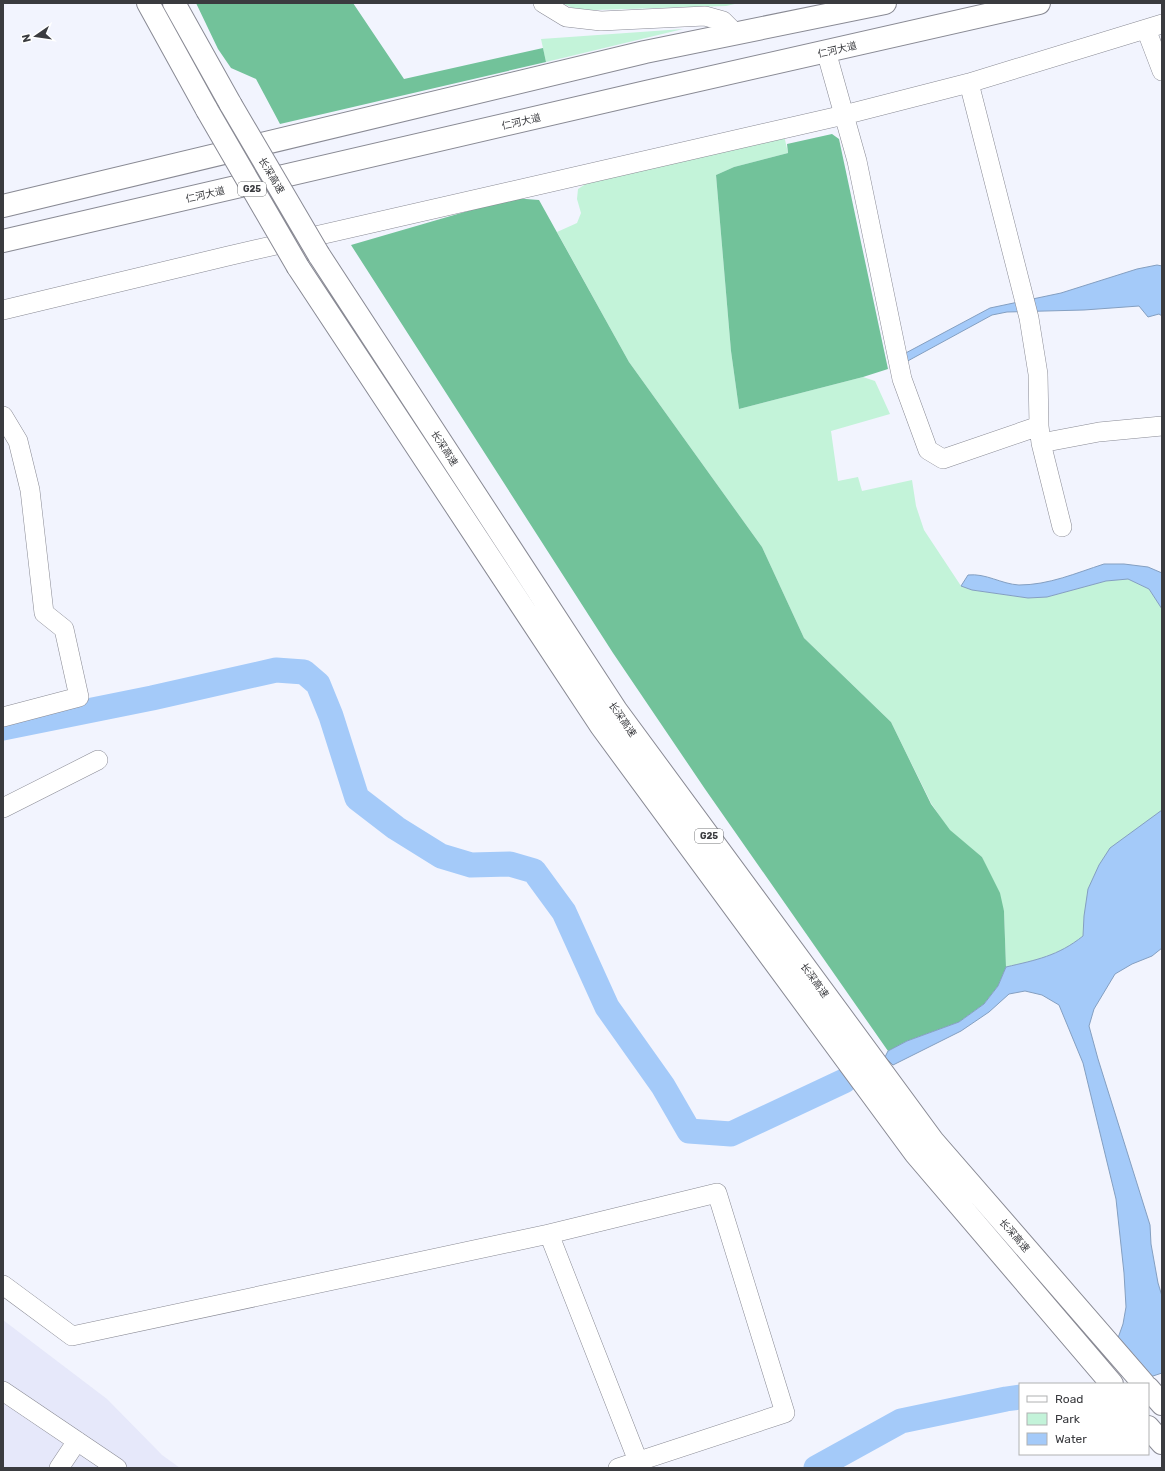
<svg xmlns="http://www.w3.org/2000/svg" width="1165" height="1471" viewBox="0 0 1165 1471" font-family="Rubik,'Noto Sans SC',sans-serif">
<rect width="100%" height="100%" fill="#f2f4fe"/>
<!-- built -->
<path fill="#e6e8fa" d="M3 1320 107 1399 162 1455 180 1468H3Z"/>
<!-- green -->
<path fill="#c3f3d9" d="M562 3H739L726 6 593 10 573 8Z
M683 29 546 62 541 39Z
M783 131 788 153 734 167 716 175 731 351 739 409 863 377 875 381 890 414 831 431 838 481 858 477 862 491 912 480 916 506 924 530 961 586 972 590 1028 598 1047 597 1106 581 1128 579 1149 589 1162 609V810L1158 814 1084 916 1083 936C1058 956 1036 960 1006 967L1004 911 982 857 949 830 931 803 891 722 804 638 762 547 629 362 557 232 577 223 581 213 577 199 578 189 587 183Z"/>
<!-- forest -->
<path fill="#72c29a" d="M196 3H353L404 79 543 48 546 62 280 124 256 79 231 68 218 49Z
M832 134 839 139 888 369 863 377 739 409 731 351 716 175 734 167 788 153 787 144Z
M513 198 539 200 629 362 762 547 804 638 891 722 931 804 950 830 982 857 1000 893 1004 911 1006 967 998 986 984 1004 959 1022 907 1041 888 1051 705 789 613 653 351 245Z"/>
<!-- water -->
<path fill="#a4caf9" stroke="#849fc1" d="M1157 265 1162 266V316L1159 314 1148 317 1139 306 1084 310 1007 312 992 315 904 363 902 355 990 308 1061 293 1137 269Z
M1104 564H1124L1148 567 1162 573V609L1149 589 1128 579 1106 581 1047 597 1028 598 972 590 961 586 968 575C986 573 1001 584 1019 585 1049 585 1076 573 1104 564Z
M1162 810V948L1152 956 1132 964 1115 974 1094 1009 1089 1026 1098 1059 1150 1225 1151 1244 1158 1283 1162 1296V1373L1150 1377 1118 1338 1123 1324 1126 1307 1124 1273 1116 1199 1083 1063 1059 1005 1042 995 1025 991 1009 994 989 1012 961 1031 893 1065 885 1057 888 1051 907 1041 959 1022 984 1004 998 986 1006 967C1036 960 1058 956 1083 936L1084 916 1088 889 1099 865 1110 848Z"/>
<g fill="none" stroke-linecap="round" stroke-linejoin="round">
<!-- river -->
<path stroke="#a4caf9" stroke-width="25" d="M3 728 152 698 276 670 304 672 318 684 331 716 357 798 396 828 441 856 471 865 510 864 534 871 564 912 607 1007 663 1086 689 1131 731 1134 844 1081
M816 1468 901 1421 1006 1399 1020 1397"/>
<!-- minor casing -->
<g stroke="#898a94" stroke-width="20">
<path id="minor" d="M543 3 566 17 601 21 705 16 723 21 736 34
M1146 29 1162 71
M826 51 857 161 902 379 928 450 943 459 1039 426
M969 83 1029 318 1038 374 1039 426 1041 443 1062 527
M3 310 228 256 844 115 969 83 1162 24
M3 416 18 441 30 490 44 613 64 629 79 697 3 717
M1041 443 1099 432 1162 426
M3 808 98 760
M549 1234 717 1193 785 1413 618 1468
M3 1285 72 1336 549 1234 638 1461
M3 1391 117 1468
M59 1468 77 1441"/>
</g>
<!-- major casing -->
<g stroke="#898a94" stroke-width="24">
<path id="major" d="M3 206 645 52 885 3
M3 241 646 92 1039 3"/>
</g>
<!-- highway casing -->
<g stroke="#898a94" stroke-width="24">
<path id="highway" d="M148 3 207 110
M174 3 231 105
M319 255 616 710 933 1141 1144 1384
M298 267 601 726 915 1153 1112 1384
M1148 1388 1162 1404
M1148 1427 1162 1443"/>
</g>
<!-- minor -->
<use href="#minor" stroke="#fff" stroke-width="19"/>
<!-- major -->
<use href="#major" stroke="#fff" stroke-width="22"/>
<!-- highway -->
<use href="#highway" stroke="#fff" stroke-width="22"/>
<!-- highway-bridge casing -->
<g stroke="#898a94" stroke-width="24" stroke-linecap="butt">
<path id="highway-bridge" d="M231 105 319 255
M207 110 298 267"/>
</g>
<!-- highway-bridge -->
<use href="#highway-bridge" stroke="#fff" stroke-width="22"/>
</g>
<g text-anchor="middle" stroke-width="4" stroke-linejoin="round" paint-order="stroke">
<!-- shield labels -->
<g fill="#fff" stroke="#757679" stroke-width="1">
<rect x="238" y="182" width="28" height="14" rx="3"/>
<rect x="695" y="829" width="28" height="14" rx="3"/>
</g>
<g font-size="9" font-weight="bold" fill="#3a3b3f">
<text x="252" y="192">G25</text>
<text x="709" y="839">G25</text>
</g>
<!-- street labels -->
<g font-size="10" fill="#3a3b3f" stroke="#fff">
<text transform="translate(837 49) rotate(-13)" y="4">仁河大道</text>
<text transform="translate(521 121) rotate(-13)" y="4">仁河大道</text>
<text transform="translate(272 175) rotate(59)" y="4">长深高速</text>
<text transform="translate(205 194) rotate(-13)" y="4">仁河大道</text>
<text transform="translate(445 448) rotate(57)" y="4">长深高速</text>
<text transform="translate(623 719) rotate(55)" y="4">长深高速</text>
<text transform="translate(815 980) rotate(54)" y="4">长深高速</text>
<text transform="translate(1015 1235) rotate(49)" y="4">长深高速</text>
</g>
</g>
<!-- border -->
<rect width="1165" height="1471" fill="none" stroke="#3a3b3f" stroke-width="8"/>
<!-- legend -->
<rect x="1019" y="1383" width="130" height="72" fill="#ffffff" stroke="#b0b1b2"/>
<rect x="1027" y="1396" width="20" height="6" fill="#ffffff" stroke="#b0b1b2"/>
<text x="1055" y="1403" font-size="12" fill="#3a3b3f">Road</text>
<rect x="1027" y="1413" width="20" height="12" fill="#c3f3d9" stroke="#b0b1b2"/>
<text x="1055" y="1423" font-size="12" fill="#3a3b3f">Park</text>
<rect x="1027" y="1433" width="20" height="12" fill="#a4caf9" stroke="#b0b1b2"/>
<text x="1055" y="1443" font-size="12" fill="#3a3b3f">Water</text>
<!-- north arrow -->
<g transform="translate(36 36) rotate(257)" stroke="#ffffff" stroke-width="3" paint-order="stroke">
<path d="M0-3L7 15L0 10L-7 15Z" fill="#3a3b3f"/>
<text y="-6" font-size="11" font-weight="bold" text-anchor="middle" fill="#3a3b3f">N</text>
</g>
</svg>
